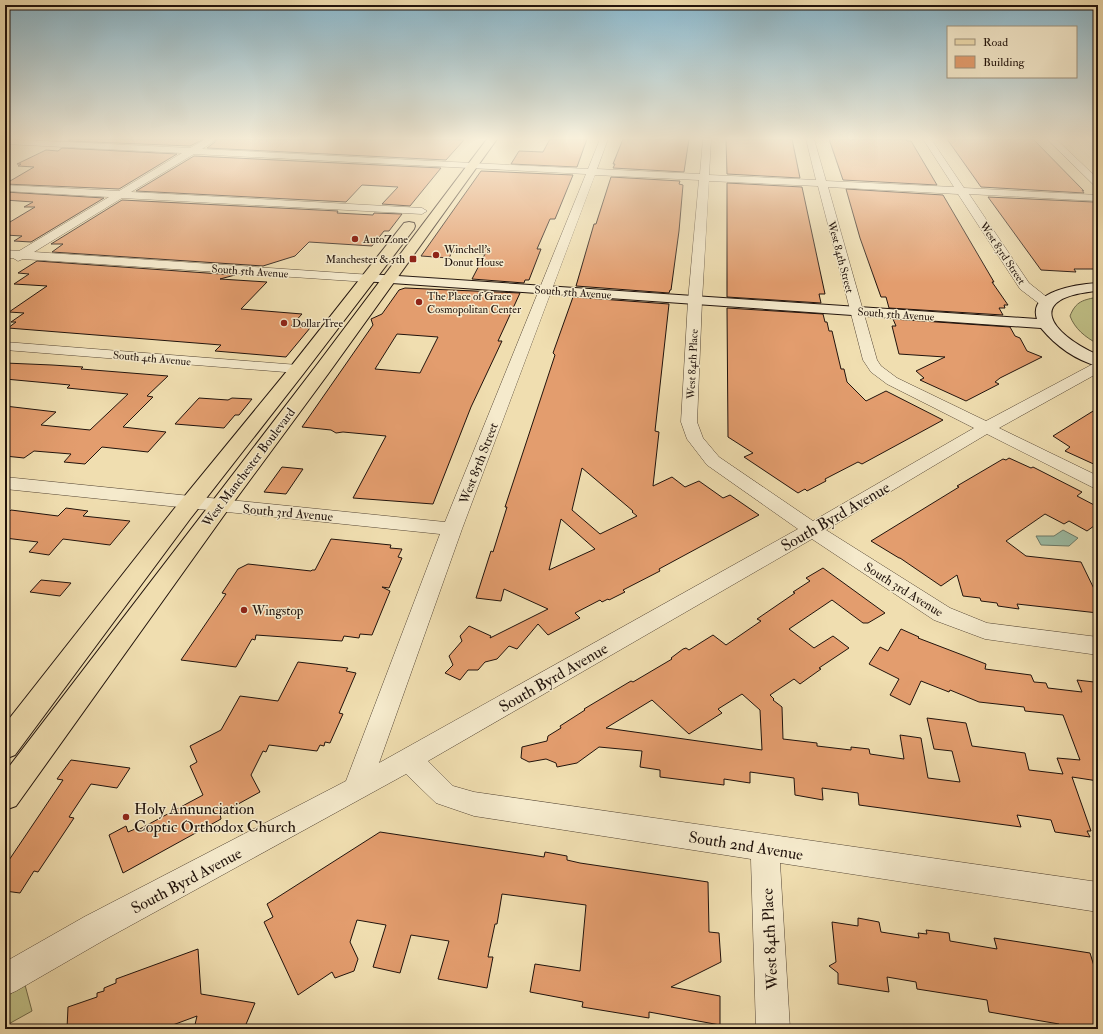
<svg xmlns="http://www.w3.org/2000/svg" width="1103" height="1034" viewBox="0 0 1103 1034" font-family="'IM FELL Double Pica',serif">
<rect width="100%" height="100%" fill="#f0deb0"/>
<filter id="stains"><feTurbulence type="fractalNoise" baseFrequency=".005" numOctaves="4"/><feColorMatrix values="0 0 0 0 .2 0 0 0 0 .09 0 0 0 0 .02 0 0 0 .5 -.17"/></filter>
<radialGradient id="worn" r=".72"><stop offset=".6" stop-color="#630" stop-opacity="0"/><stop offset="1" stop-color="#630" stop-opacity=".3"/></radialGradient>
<!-- green -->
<path fill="#c0c087" stroke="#706a4a" d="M1098 297V344C1085 337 1075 329 1070 316 1076 301 1083 300 1098 297Z
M25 985 32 1011 5 1026V997Z"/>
<!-- water -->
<path fill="#9bbda6" stroke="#6a7968" d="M1063 530 1078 538 1069 546 1041 545 1036 536H1054Z"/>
<!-- building -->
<path fill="#e39d6e" stroke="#21130c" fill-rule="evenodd" d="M69 139H204L190 146 69 141Z
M216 139H341L375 140 377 139H430L464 140 446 160 207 148 215 142Z
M550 139H587L577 167 511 164 519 151 543 152Z
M623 139H689L684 172 613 168 615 164H613Z
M726 139H792L800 178 727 174Z
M829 139H906L907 141H911L937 185 843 180Z
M947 139H1033L1084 191 1082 190 1084 193 981 187Z
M62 148 177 154 119 189 5 184 34 167 18 166 21 164H17L46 150 58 151Z
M194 156 441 168 410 206 382 204 398 187 362 185 346 202 136 191Z
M481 171 573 175 555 219H550L537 249H541L529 280H525L524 283 472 279 485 254 452 252 449 258 421 256Z
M611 177 680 181 679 184 683 185 679 231 671 290H670L669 293 576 286 594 224H596Z
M727 183 802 187 825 294H819L821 303 727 297Z
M846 189 943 195 994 282H992L1008 305H1004L1005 308H999L1003 315 889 308 886 297H881L860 238Z
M5 192 104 198 31 242 14 241 22 236 5 235V225L35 207H24L33 202 5 200Z
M988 197 1093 202 1098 207V269H1074L1076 272 1041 270Z
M122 200 338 211 337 213 373 215 374 213 402 214 389 231H384L372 246 309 242 295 256 263 266 52 252 63 244H51Z
M37 261 235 275 220 279 267 282 241 309 302 314 291 326 310 328 286 357 215 351 221 345 8 328 16 322H11L24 313 9 312 47 286 14 284 29 274 18 273Z
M405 288 520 293 498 341H502L471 407 433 504 353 498 386 436 343 432 336 433 331 430 302 427 373 325 371 319 382 314 399 290ZM397 334 438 337 420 373 375 369Z
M573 297 669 304 655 431 659 432 653 486 672 477 685 487 699 481 723 498 730 495 759 515 659 569 660 571 623 590 625 592 609 600 608 599 602 602 600 600 575 613 580 618 548 635 538 624 517 649 509 646 497 659 485 662 478 670H468L460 680 445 673 453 665 449 656 462 641 460 636 469 626 491 636 490 638 548 609 504 589 501 601 476 598 491 551 493 552 507 507H505L555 355 553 353ZM582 468 633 511 632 512 637 516 600 534 572 510ZM561 519 595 549 549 570Z
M727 308 823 314 825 322H827L829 331H832L841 369H844L847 382 866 401 886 391 943 420 862 464 858 462 825 479 826 481 807 491 805 489 798 493 744 457 753 453 728 437Z
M893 319 1010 327 1015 336 1020 338 1027 351 1042 357 1000 378 995 382 999 384 966 401 920 380 924 378 916 371 945 357 899 354 892 326H896Z
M5 363 52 365 83 367 81 369 168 376 147 396 153 397 123 427 166 432 148 452 102 447 85 464 64 462 71 454 34 451 24 458 5 456V406L56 412 41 425 90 430 128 394 67 388 70 385 5 379Z
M199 398 228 400 232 398 252 399 239 415H235L224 428 175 424Z
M1098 408V466L1065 451 1070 447 1053 436Z
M1009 458 1031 468 1033 467 1082 492 1077 496 1098 507V523L1087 531 1069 521 1064 524 1045 514 1006 541 1026 556 1081 562 1098 597V613L1017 604 1019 609 998 606 997 603 981 601 980 598 963 596 957 575 941 586 900 558H899L871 541 959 487 957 486 1003 459 1006 460Z
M282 467 303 469 286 494 264 492Z
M66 508 88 511 83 516 130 521 110 545 63 539 49 555 29 552 38 542 5 538V516L11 510 58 516Z
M331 539 391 545 390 548 402 549 398 557 402 558 389 588 382 587 390 591 372 635 360 634 359 638 344 636 342 641 256 635 255 640 252 639 236 667 181 660 226 594 222 593 238 569 248 564 311 571 312 570H315Z
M823 568 885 613 868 623H863L832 600 789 629 814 648 833 636 849 648 819 668 821 669 800 684 794 679 770 695 774 699 773 700 782 707 783 739 817 743V746L851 750V747L869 749 870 754 904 759 900 735 921 738 928 778 960 782 952 751 934 749 927 718 966 723 972 746 1025 753 1029 770 1063 774 1057 758 1080 760 1063 715 1025 711 1024 707 979 702 950 690 949 692 921 681 910 705 890 695 899 679 869 664 880 647 888 651 901 629 919 637 918 638 986 664 985 669 1031 675 1034 682 1046 683 1048 688 1082 692 1077 680 1094 682 1098 690V781L1072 777 1091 831H1087L1090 837 1055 832 1051 820 1017 815 1021 827 859 805 858 793 822 788 823 800 795 795 794 778 750 772V783L724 779V785L660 777V770L640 767 642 751 599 747 577 763 557 767 556 763 546 759 529 762 521 758 522 747 547 741 548 736 561 728 560 726 585 710 584 709 631 681 633 682 672 659 671 658 683 649 686 648 689 650 713 635 726 645 761 621 757 619 795 593 793 592 810 581 806 578ZM742 694 760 710 762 750 606 728 652 700 689 734 722 713 718 709Z
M41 580 71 583 60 596 30 592Z
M298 662 348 668 346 671 356 673 339 713 343 714 330 743 325 742 324 746 320 745 317 751 269 745 266 752 263 751 251 775 260 792 220 814 221 819 123 873 109 835 126 826 128 832 135 829 136 831 203 795 190 766 197 762 190 746 221 730 240 696 278 701Z
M71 760 130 768 117 788 91 784 69 817 74 818 38 872 34 871 20 893 5 891V866L63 780 57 779Z
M380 832 532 855 544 857 545 852 567 856V860L580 863 708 882 709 932 719 933 721 962 671 987 720 996V1025L649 1012V1018L582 1007 583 1002 530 992 535 964 580 971 586 905 502 894 497 924H495L488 957H493L487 988 438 979 449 941 411 935 400 973 373 967 386 925 357 920 350 942 358 959 354 971 335 978 332 972 298 995 264 922 273 917 267 904Z
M858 918 879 922 881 932 919 938 918 933 927 934 926 930 949 933 950 941 997 949 994 938 1090 953 1098 979V1029H1061L1059 1024 989 1012 987 1000 917 989 916 982 887 977 889 992 838 984V973L829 966 836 962 832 922 858 926Z
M198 949 201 994 255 1003 244 1029H194L197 1016 162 1029H67L68 1007 97 997V993L104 991V988L116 983V979Z"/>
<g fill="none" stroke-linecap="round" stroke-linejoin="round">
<!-- street casing -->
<g stroke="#554635" stroke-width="1">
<path id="street" d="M5 139 190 148 206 139H215L214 141 202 149 588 169 600 139H608L597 169 700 174 703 139H711L709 175 816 180 806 139H814L826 181 954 187 923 139H931L964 188 1098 195V201L969 194 1029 283 1053 302 1051 305H1041L1020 289 958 194 828 187 877 360 881 366 897 378 986 421 1093 364 1098 363V373L999 428 1098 476V489L1092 487 987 434 826 530 950 608 987 623 1098 637V655L985 639 934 620 812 539 428 761 453 786 474 792 1098 882V912L780 863 790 1029H756L751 859 474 816 436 803 406 774 106 939 16 991 5 996V962L84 917 346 781 440 534 5 489V477L445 522 586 174 194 154 131 192 422 208 427 211 422 214 122 198 34 252 372 275 374 278 372 281 368 282 23 259 18 261 13 258H5V250L19 251 109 197 5 191V185L119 191 182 153 5 144ZM595 175 699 180 688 301 681 422 687 439 707 465 798 529 379 763 462 529ZM709 181 818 186 863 360 871 372 887 384 974 428 813 521 719 457 703 438 697 422 702 301Z
M1047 139H1056L1098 179V187L1095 186Z
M5 342 298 365 303 366 305 369 303 372 298 373 5 350Z"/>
</g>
<!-- secondary casing -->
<g stroke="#21130c" stroke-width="2">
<path id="secondary" d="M368 274 1037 319C1027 290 1081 284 1098 283V291C1024 297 1049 333 1098 355V366C1075 360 1056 346 1041 328L363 281 361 278 363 275Z"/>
</g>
<!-- primary casing -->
<g stroke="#21130c" stroke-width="2">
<path id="primary" d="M487 139H497L328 374 227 511 16 806 5 810V772L316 366Z
M409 222 414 223 415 226 414 229 304 373 190 519 15 755 5 759V724L174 509 292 365 404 223Z"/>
</g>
<!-- street -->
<use href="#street" fill="#f5eacc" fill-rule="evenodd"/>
<!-- secondary -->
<use href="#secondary" fill="#f5eacc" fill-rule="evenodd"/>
<!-- primary -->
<use href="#primary" fill="#f0deb0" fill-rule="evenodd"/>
</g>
<!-- sky -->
<linearGradient id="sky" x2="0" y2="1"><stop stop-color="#89b8ce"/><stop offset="0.49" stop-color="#f8f0db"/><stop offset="1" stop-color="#f8f0db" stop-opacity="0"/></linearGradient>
<rect width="1103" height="283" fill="url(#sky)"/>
<!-- markers -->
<g fill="#8f2418" stroke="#f5eacc" stroke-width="1.5">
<circle cx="355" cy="239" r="4"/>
<circle cx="436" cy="255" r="4"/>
<rect x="409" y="255" width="8" height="8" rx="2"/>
<circle cx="419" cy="302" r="4"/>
<circle cx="284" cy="323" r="4"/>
<circle cx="244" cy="610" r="4"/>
<circle cx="126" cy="817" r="4"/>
</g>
<g text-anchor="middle" stroke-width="3" stroke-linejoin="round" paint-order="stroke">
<!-- far-poi labels -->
<g font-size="11" fill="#21130c" stroke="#f5eacc" text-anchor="start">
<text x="363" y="243">AutoZone</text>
<text x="444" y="253">Winchell's<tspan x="444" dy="13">Donut House</tspan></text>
<text x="405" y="263" text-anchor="end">Manchester &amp; 5th</text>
<text x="427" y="300">The Place of Grace<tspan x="427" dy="13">Cosmopolitan Center</tspan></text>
<text x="292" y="327">Dollar Tree</text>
</g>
<!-- far-street labels -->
<g font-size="11" fill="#21130c" stroke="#f5eacc">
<text transform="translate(1003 253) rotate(56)" y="4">West 83rd Street</text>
<text transform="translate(841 257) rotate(75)" y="4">West 84th Street</text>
<text transform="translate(250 271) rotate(4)" y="4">South 5th Avenue</text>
<text transform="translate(573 292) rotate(4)" y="4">South 5th Avenue</text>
<text transform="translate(896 314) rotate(4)" y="4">South 5th Avenue</text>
<text transform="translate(152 358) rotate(5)" y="4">South 4th Avenue</text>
<text transform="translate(692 364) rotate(-87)" y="4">West 84th Place</text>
</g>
<!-- street labels -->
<g font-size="13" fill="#21130c" stroke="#f5eacc">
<text transform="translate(478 463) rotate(-69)" y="5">West 85th Street</text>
<text transform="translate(248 467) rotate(-53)" y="5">West Manchester Boulevard</text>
<text transform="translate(288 512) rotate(5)" y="5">South 3rd Avenue</text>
<text transform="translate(904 589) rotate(32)" y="5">South 3rd Avenue</text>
</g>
<!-- poi labels -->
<g font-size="13" fill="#21130c" stroke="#f5eacc" text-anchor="start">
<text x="252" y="615">Wingstop</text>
</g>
<!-- near-street labels -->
<g font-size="16" fill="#21130c" stroke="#f5eacc">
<text transform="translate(835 516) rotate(-30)" y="6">South Byrd Avenue</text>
<text transform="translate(553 677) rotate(-30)" y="6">South Byrd Avenue</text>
<text transform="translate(746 845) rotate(9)" y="6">South 2nd Avenue</text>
<text transform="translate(186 880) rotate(-28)" y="6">South Byrd Avenue</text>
<text transform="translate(769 939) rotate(-93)" y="6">West 84th Place</text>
</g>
<!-- near-poi labels -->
<g font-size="16" fill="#21130c" stroke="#f5eacc" text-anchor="start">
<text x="134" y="814">Holy Annunciation<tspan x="134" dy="18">Coptic Orthodox Church</tspan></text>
</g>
</g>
<!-- margin -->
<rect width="1103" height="1034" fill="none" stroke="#f0deb0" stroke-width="20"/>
<rect x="6" y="6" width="1091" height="1022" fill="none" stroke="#21130c" stroke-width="2"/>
<rect x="10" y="10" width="1083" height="1014" fill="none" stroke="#21130c"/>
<!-- legend -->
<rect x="947" y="26" width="130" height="52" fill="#f5eacc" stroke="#a0947f"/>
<rect x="955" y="39" width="20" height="6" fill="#f0deb0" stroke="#a0947f"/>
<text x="983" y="46" font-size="12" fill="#21130c">Road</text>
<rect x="955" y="56" width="20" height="12" fill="#e39d6e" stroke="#a0947f"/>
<text x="983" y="66" font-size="12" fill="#21130c">Building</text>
<rect width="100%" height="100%" filter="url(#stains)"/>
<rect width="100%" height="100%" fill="url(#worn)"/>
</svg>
